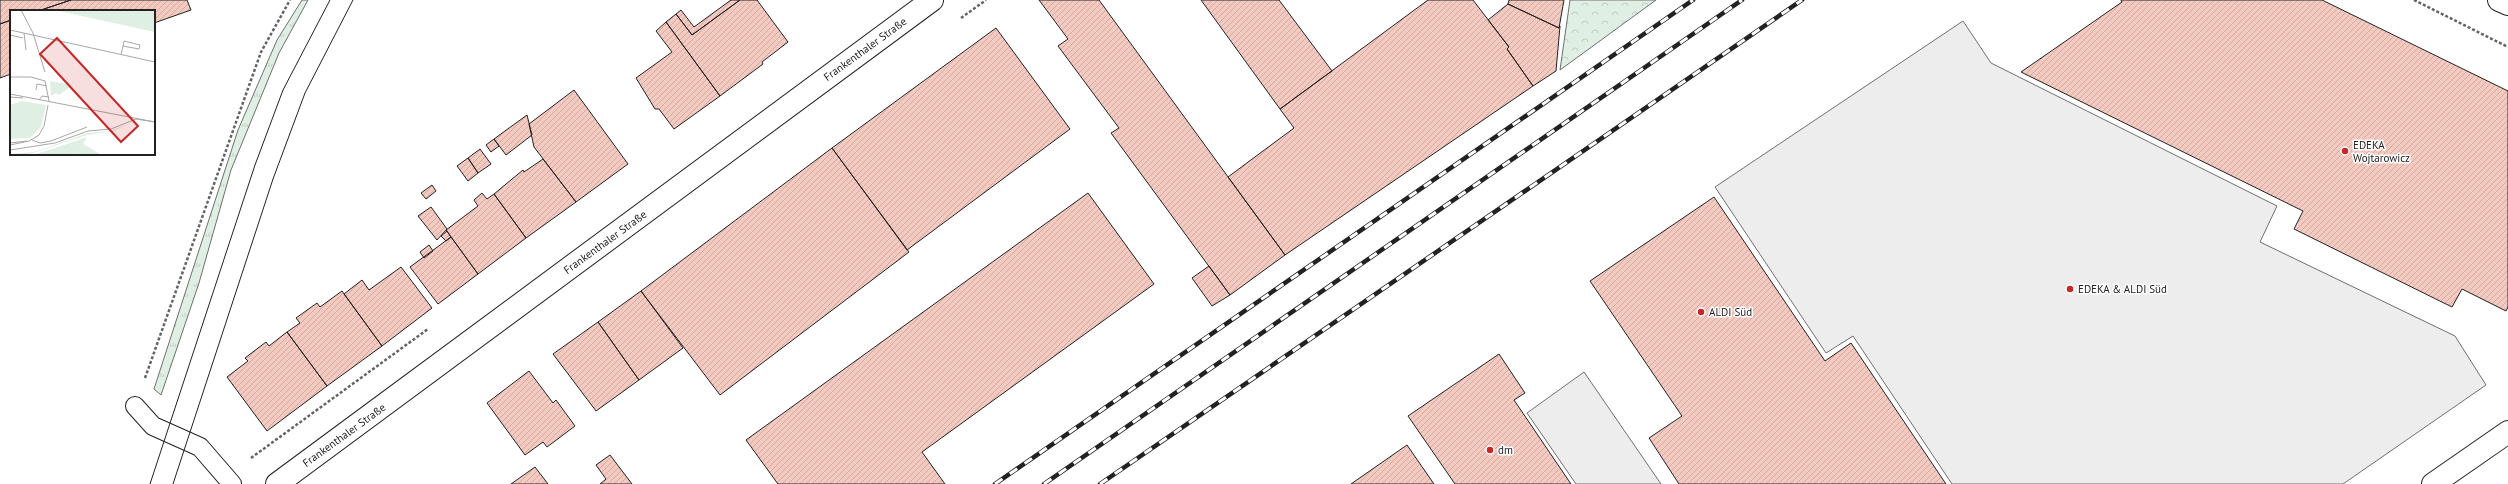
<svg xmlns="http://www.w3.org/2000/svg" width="2508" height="484" viewBox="0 0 2508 484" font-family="'PT Sans',sans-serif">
<defs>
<pattern id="grass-tufts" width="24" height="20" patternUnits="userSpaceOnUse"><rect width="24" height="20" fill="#e0efe3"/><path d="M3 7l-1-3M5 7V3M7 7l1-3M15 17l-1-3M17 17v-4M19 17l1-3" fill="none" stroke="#c0cdc2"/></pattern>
<pattern id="forest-crowns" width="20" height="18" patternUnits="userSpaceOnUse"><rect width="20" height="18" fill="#e0efe3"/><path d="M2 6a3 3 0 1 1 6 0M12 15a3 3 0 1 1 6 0" fill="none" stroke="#c0cdc2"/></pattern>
<pattern id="building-hatch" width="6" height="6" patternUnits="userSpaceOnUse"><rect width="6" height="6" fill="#f3c9c0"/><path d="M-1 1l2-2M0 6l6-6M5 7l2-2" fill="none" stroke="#d0aca5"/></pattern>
</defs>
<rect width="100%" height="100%" fill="#fff"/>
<!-- grass -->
<path fill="url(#grass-tufts)" stroke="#6f6f6f" d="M302 0H308L279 53 231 170 199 283 161 395 154 389 238 130 277 40Z"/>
<!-- forest -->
<path fill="url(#forest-crowns)" stroke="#6f6f6f" d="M1570 0H1656L1560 70Z"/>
<!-- parking -->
<path fill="#ededed" stroke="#6f6f6f" d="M1963 21 1991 63 2277 206 2260 242 2455 336 2486 385 2343 484H1952L1853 336 1826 353 1715 187Z
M1584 372 1661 484H1576L1527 413Z"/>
<!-- building -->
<path fill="url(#building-hatch)" stroke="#222" d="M0 0H71L38 11H11V20L0 24Z
M71 0H187L191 10 154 23V11H38Z
M731 0H740L692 35 676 14 681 10 694 27Z
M740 0H757L788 42 762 62 763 64 720 96 666 22 676 14 692 35Z
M1039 0H1099L1285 255 1230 295 1111 133 1119 128 1058 46 1068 39Z
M1201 0H1279L1332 71 1280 109Z
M1428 0H1473L1509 47 1507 49 1533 86 1285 255 1228 177 1294 128 1280 109Z
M1509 0H1564L1559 28 1508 4Z
M2121 0H2322L2508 91V307L2506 311 2462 289 2452 307 2294 229 2303 211 2021 72 2122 2Z
M1508 4 1559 28 1560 26 1556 71 1533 86 1507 49 1509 47 1488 20Z
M11 20V74L0 78V24Z
M666 22 720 96 674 129 659 109H655L636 78 672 52 656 31Z
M996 28 1070 129 907 250 832 148Z
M574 90 628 164 576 202 534 147 529 124Z
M527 115 532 135 506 155 494 139Z
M494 139 499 146 491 152 486 145Z
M832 148 909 252 720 395 641 291Z
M480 149 491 164 478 173 468 158Z
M468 158 478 173 468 181 457 166Z
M543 159 576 202 526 238 494 194 523 170 524 172Z
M432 185 436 191 426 199 421 193Z
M482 193 487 199 494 194 526 238 478 274 446 230 478 206 474 200Z
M1088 193 1154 284 922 452 945 484H778L746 440Z
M1714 197 1825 361 1851 343 1946 484H1679L1649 438 1682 416 1590 281Z
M431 207 447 229 437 240 418 216Z
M447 231 451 237 446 241 441 236Z
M451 237 478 274 438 304 410 267Z
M429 245 433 251 424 258 420 252Z
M1209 266 1230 295 1212 306 1192 278Z
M401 267 432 308 382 346 344 294 362 280 369 290Z
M342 291 382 346 327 386 287 332 300 323 296 318 317 303 320 307Z
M641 291 683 348 639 380 598 322Z
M598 322 639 380 596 411 553 354Z
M287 332 327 386 267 431 227 377 248 361 245 358 266 342 269 346Z
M1499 354 1525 393 1514 400 1571 484H1455L1408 416Z
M529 371 553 403 556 400 575 426 547 447 543 442 525 455 487 403Z
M1407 445 1434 484H1351Z
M610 455 632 484H600L606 479 596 465Z
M535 467 548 484H511Z"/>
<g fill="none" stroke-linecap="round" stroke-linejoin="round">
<!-- lane casing -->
<g stroke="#222" stroke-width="20">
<path id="lane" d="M135 406 153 426 200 447 232 484"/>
</g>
<!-- secondary casing -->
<g stroke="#222" stroke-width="24">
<path id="secondary" d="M2499 0 2508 4
M277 484 932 0
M2433 484 2508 432"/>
</g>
<!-- path -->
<path stroke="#646464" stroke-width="2.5" stroke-dasharray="3 2" stroke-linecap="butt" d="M2414 0 2508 47
M961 18 986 0
M145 378 261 52 290 0
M251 458 428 329"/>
<!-- lane -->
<use href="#lane" stroke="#fff" stroke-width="18"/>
<!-- secondary -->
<use href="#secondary" stroke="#fff" stroke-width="22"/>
<!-- tram -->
<path stroke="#222" stroke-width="1" d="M150 484 255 165 283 90 330 0
M173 484 273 179 305 93 353 0"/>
<!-- rail casing -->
<g stroke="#222" stroke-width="4.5">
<path id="rail" d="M995 484 1693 0
M1044 484 1742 0
M1100 484 1802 0"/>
</g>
<!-- rail -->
<use href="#rail" stroke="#fff" stroke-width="3" stroke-dasharray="9" stroke-linecap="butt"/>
</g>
<!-- markers -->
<g fill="#c62828" stroke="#fff" stroke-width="1.5">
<circle cx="2345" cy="151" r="4"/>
<circle cx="2070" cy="289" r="4"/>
<circle cx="1701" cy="312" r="4"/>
<circle cx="1490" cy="450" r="4"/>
</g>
<g text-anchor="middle" stroke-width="3" stroke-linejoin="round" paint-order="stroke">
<!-- street labels -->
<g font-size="11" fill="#222" stroke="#fff">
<text transform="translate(865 49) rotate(-36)" y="4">Frankenthaler Straße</text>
<text transform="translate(605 242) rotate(-36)" y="4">Frankenthaler Straße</text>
<text transform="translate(344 435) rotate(-36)" y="4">Frankenthaler Straße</text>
</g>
<!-- poi labels -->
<g font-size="11" fill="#222" stroke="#fff" text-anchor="start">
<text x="2353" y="149">EDEKA<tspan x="2353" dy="13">Wojtarowicz</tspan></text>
<text x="2078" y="293">EDEKA &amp; ALDI Süd</text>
<text x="1709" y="316">ALDI Süd</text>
<text x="1498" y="454">dm</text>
</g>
</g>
<!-- overview -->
<g transform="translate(10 10)">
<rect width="145" height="145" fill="#fff"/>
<path d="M12 91 36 95 31 117 20 128 0 129V95ZM120 113 104 121 77 125 23 143 17 144H0L24 142 78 123 100 121ZM77 127 67 145H23L60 133Z" fill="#e0efe3"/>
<path d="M40 71 63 75 49 85 46 83 41 86Z" fill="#e0efe3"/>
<path d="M44 0H145V22L67 5ZM73 134 90 144 89 145H67Z" fill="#e0efe3"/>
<path fill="none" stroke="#a7a7a7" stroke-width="1" d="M11 0 23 23 35 62M0 20 145 52M14 23 16 40M0 25 13 28M111 45 114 31 130 35 129 39 113 36M0 67H21L35 71 39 91M26 80 27 74 37 76M0 84 145 112M0 87 13 88M29 90 32 86 39 87M22 130 30 133 41 131 77 117M0 133 17 131M0 135 19 131 29 125 34 116 38 95M0 140 45 133 78 121 101 119 126 109 145 112"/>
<path fill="#c62828" fill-opacity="0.15" stroke="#c62828" stroke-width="2" d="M47 28 128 116 111 132 30 44Z"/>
<rect width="145" height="145" fill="none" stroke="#222" stroke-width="2"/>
</g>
</svg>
